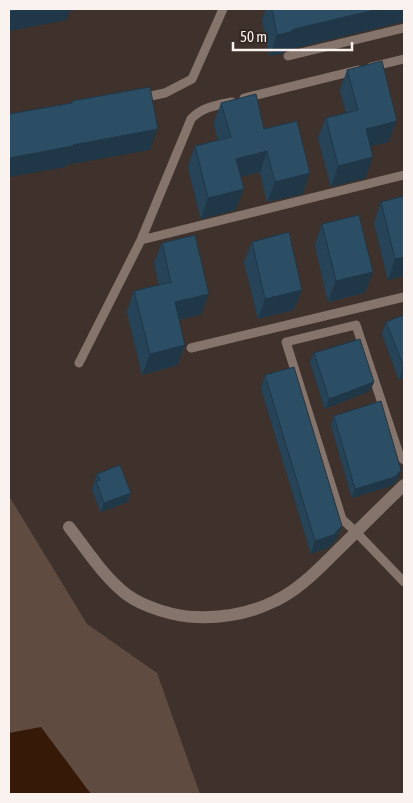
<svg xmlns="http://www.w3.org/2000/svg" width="413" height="803" viewBox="0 0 413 803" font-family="'Asap Condensed',sans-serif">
<rect width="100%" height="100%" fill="#3f322c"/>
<!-- green -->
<path fill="#604b40" d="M9 496 87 624 157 673 200 794H9Z"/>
<!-- water -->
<path fill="#371908" d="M41 727 91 794H9V733Z"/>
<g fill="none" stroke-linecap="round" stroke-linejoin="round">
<!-- service -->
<path stroke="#84746b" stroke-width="9" d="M288 56 404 28
M371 67 404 59
M141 98 165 93 192 79 223 9
M244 98 358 70
M141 240 404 175
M191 348 404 297
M79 363 141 240 191 119C202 107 217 105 232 102
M404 460 400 457 356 325 286 342 342 519 356 532 404 582"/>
<!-- minor -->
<path stroke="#84746b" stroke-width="12" d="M69 527C87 550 103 576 126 594 143 607 176 617 197 617 223 618 251 613 275 601 301 589 321 566 342 546 363 525 383 505 404 485"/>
</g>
<!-- wall -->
<path fill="#264357" d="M266 9H404V22H403L287 50 283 53 270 56 262 20Z
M347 70 389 142 370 146 366 178 331 187 318 138 326 118 346 113 340 90Z
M221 103 264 129 310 173 303 194 267 202 260 172 241 177 244 189 236 210 201 219 188 167 195 146 218 140 214 123Z
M381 202 404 276 388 280 374 223Z
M322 224 373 272 365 293 328 302 315 245Z
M252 242 302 290 294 310 258 319 244 262Z
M162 243 202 314 179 320 185 345 178 365 142 375 127 312 134 291 159 285 154 263Z
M404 315V378L399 380 382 334 386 322Z
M314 353 374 382 370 391 325 409 310 362Z
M265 375 337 539 328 548 311 554 261 388Z
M334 416 401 470 398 480 391 486 352 498 331 425Z
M97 474 131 493 128 502 101 512 92 490Z"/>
<!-- shaded-wall -->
<path fill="#1f3747" d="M25 9H83L70 11 67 20 9 31V12Z
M379 9H404V17L403 22 287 50 283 53 270 56 277 35 294 29Z
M397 121 389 142 359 149 366 129Z
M158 129 150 150 66 165V167L9 177V158L73 145Z
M267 151 260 172 229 180 236 159Z
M373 157 366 178 331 187 338 166Z
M310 173 303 194 267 202 275 182Z
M244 189 236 210 201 219 208 198Z
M404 257V276L388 280 395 259Z
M373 272 365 293 328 302 336 281Z
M302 290 294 310 258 319 265 299Z
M209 294 202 314 167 323 175 302Z
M185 345 178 365 142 375 150 354Z
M404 367V378L399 380Z
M374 382 370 391 325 409 329 399Z
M401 470 398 480 391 486 352 498 355 489Z
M131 493 128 502 101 512 104 503Z
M342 526 337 539 328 548 311 554 315 541Z"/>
<!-- building -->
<path fill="#2c4e65" stroke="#1f3747" d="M9 9H25L9 12Z
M272 9H379L294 29 290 32 277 35Z
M382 61 397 121 366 129 373 157 338 166 326 118 358 110 347 70Z
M150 87 158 129 73 145V146L9 158V114L72 103V101Z
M256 94 264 129 297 121 310 173 275 182 267 151 236 159 244 189 208 198 195 146 231 137 221 103Z
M404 196V257L395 259 381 202Z
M359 215 373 272 336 281 322 224Z
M289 232 302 290 265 299 252 242Z
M195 235 209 294 175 302 185 345 150 354 134 291 171 282 162 243Z
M404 315V367L386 322Z
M360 339 374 382 329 399 314 353Z
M294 367 342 526 333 535 315 541 265 375Z
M381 401 401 470 395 477 355 489 334 416Z
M120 465 131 493 104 503 96 481 100 480 97 474Z"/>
<!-- border -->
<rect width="413" height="803" fill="none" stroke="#faf2ee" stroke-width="20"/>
<!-- scale -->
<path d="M233 42v8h119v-8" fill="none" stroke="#faf2ee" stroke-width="2.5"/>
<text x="240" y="42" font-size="15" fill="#faf2ee" stroke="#342822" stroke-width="4" paint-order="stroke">50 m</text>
</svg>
